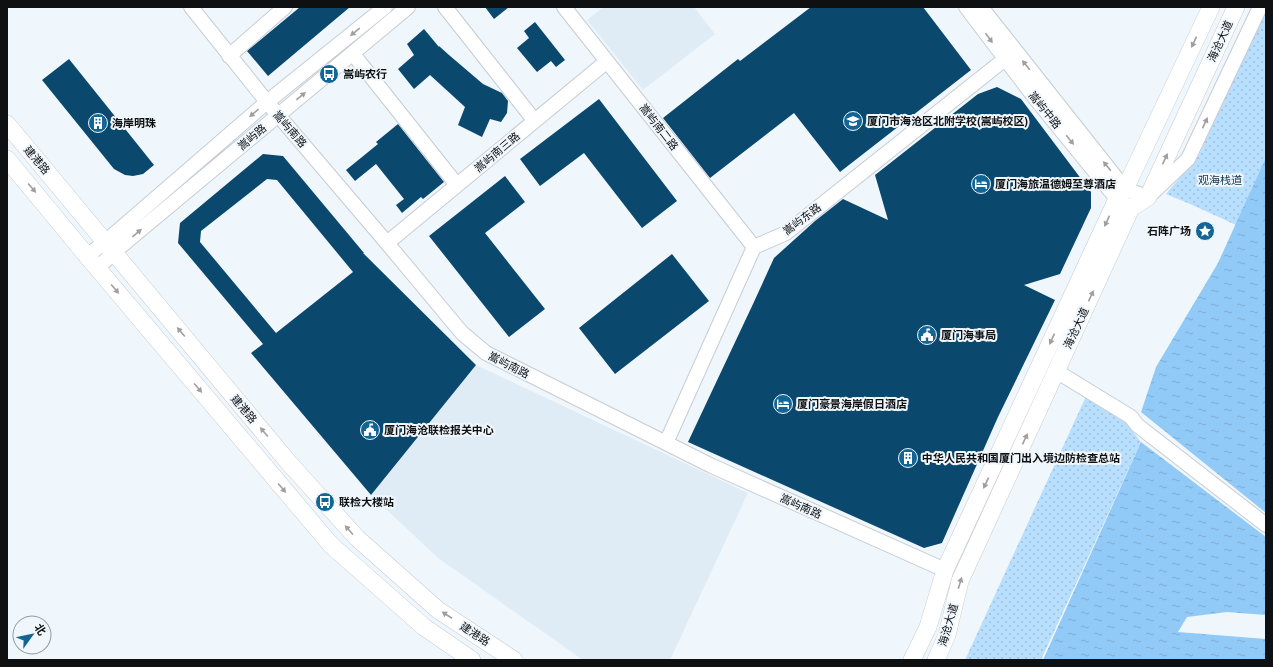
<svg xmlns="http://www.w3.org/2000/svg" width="1273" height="667" viewBox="0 0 1273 667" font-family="'PT Sans','Noto Sans SC',sans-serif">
<defs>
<pattern id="park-dots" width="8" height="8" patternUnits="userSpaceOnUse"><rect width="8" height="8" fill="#b9dffe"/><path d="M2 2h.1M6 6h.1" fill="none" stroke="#9ebed9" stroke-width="1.8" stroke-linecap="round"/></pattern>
<pattern id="water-ripples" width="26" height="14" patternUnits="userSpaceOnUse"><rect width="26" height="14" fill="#91caf6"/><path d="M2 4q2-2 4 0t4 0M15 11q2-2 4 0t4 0" fill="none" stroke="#7cacd2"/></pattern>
</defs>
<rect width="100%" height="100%" fill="#f0f7fc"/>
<!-- built -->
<path fill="#dfecf6" d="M603 7H694L715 34 643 90 587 20Z
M476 365 748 493 670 660H583L438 558 371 495Z"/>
<!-- park -->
<path fill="url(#park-dots)" d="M1266 8V157L1236 225 1190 204 1166 194 1199 155Z
M1088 392 1115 409 1141 442 1041 660H965Z"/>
<!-- water -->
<path fill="url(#water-ripples)" d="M1266 157V513L1141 412 1156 367 1218 263Z
M1141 442 1266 537V615L1227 612 1187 617 1178 632 1266 639V660H1043Z"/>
<!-- building -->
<path fill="#0b486e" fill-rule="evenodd" d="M300 7H350L268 76 247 51Z
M485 7H509L494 19Z
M811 7H923L971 70 840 172 794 113 710 178 663 118 738 59 740 61Z
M535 22 565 60 556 67 551 61 537 72 517 48 529 38 524 31Z
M424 29 439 47V46L449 55 483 84 502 93 508 101 507 113 501 122 490 119 482 137 458 125 465 107 430 75 414 89 398 69 414 55 407 44Z
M69 59 154 165 143 174 133 176 125 175 114 169 42 80Z
M997 87 1021 99 1091 192V208L1060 274 1024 285 1055 300 998 417 942 543 924 548 688 442 753 304 774 258 815 221 843 199 888 220 875 175 978 94Z
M599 99 677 201 642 228 584 153 540 186 520 159Z
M398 124 444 182 423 199 421 197 402 213 396 205 404 199 376 164 355 181 346 170 378 144 376 142Z
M263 154 283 156 364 253H363L476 365 371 495 251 353 263 344 178 243 180 223ZM267 179 277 180 353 272 276 333 200 242 201 231Z
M505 176 525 202 485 233 545 309 509 337 429 236Z
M672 254 709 301 615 374 579 328Z"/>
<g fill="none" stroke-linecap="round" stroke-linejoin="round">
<!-- minor casing -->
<g stroke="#c6ccd2" stroke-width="16">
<path id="minor" d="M191 7 267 102 387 243 462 333 486 353 712 466 945 570
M445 7 534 120
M564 7 754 247
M966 7 1035 98 1117 199 1125 204
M981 7 1125 189 1148 197 1188 159 1260 7
M353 54 457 185
M229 56 285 7
M387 243 606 62
M87 256 105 242 267 102 385 7
M97 269 114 252 408 7
M1056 371 1131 417 1137 425 1266 525
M666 443 754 247 786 233 1005 59 1012 48"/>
</g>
<!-- major casing -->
<g stroke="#c6ccd2" stroke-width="18">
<path id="major" d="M7 124 289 463 357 538 438 610 514 660
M7 159 87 256 331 545 424 627 472 660
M912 660 928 627 945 570 1117 199 1125 189 1211 7
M936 660 947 635 960 581 1131 208 1148 197 1236 7"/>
</g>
<!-- minor -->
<use href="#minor" stroke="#fff" stroke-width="14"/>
<!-- major -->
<use href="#major" stroke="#fff" stroke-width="17"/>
</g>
<!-- one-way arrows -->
<defs><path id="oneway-solid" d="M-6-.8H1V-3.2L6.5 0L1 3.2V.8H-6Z"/></defs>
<g fill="#9f9fa0">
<use href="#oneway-solid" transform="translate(355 32) rotate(141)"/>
<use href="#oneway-solid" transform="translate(989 38) rotate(54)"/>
<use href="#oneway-solid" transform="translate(1194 42) rotate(115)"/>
<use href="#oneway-solid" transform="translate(1026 65) rotate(-129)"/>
<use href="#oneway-solid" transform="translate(301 96) rotate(-39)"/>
<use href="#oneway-solid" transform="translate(254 113) rotate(139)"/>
<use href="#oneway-solid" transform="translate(1205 123) rotate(-65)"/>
<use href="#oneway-solid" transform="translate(1070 140) rotate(51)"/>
<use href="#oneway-solid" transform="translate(1165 159) rotate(-65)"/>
<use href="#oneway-solid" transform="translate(1107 166) rotate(-129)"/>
<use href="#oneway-solid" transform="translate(32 188) rotate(50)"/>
<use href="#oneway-solid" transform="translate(1107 221) rotate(115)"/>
<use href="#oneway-solid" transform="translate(137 233) rotate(-40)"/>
<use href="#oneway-solid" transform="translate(115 289) rotate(50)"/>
<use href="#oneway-solid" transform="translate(1091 296) rotate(-65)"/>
<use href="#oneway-solid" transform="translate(181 332) rotate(-130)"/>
<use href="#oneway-solid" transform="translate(1052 339) rotate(115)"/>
<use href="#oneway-solid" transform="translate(198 388) rotate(50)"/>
<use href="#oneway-solid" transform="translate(264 432) rotate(-130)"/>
<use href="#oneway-solid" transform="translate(1025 439) rotate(-65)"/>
<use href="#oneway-solid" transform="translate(986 483) rotate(115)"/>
<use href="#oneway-solid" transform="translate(282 488) rotate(50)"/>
<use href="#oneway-solid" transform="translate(349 530) rotate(-132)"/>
<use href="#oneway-solid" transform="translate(960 583) rotate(-73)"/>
<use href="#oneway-solid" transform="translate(447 615) rotate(-147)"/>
</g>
<!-- icons -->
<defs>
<g id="bus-disc" transform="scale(1)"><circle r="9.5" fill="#136596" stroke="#f0f7fc"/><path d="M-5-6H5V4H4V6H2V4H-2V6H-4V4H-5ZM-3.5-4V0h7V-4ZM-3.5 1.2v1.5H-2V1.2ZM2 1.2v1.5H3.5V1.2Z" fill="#fff"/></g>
<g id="school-disc" transform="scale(1)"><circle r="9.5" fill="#136596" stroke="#f0f7fc"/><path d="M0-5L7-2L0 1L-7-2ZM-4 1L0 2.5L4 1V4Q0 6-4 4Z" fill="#fff"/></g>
<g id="building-disc" transform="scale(1)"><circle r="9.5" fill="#136596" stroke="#f0f7fc"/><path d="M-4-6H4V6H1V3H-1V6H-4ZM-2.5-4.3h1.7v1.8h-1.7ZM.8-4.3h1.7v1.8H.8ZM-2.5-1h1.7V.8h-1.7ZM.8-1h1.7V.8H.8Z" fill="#fff"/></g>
<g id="hotel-disc" transform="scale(1)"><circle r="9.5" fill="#136596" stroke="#f0f7fc"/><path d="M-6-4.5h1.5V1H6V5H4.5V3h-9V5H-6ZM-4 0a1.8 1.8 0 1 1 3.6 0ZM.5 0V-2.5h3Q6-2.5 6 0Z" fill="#fff"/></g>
<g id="sight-disc" transform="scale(1)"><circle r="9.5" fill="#136596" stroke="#f0f7fc"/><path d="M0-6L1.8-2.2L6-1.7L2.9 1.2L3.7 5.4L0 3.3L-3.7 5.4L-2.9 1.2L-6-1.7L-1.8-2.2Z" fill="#fff"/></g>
<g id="civic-disc" transform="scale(1)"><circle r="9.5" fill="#136596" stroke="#f0f7fc"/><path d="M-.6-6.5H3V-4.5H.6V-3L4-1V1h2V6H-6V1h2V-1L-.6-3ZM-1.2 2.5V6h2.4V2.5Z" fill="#fff"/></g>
</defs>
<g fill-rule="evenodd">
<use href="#bus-disc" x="329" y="74"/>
<use href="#school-disc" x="853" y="121"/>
<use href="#building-disc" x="98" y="123"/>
<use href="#hotel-disc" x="981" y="184"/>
<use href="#sight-disc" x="1205" y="231"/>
<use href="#civic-disc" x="927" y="335"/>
<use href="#hotel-disc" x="783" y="404"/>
<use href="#civic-disc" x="370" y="430"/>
<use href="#building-disc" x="908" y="458"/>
<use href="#bus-disc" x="325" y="502"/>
</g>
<g text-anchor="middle" stroke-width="4" stroke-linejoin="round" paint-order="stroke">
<!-- street labels -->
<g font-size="11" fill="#0e1012" stroke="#f0f7fc">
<text transform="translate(1220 41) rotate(-65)" y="4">海沧大道</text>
<text transform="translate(1045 110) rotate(51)" y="4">嵩屿中路</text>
<text transform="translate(659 127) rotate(52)" y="4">嵩屿南二路</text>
<text transform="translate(290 129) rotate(49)" y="4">嵩屿南路</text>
<text transform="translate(252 137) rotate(-40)" y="4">嵩屿路</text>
<text transform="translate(497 152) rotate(-40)" y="4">嵩屿南三路</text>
<text transform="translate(37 160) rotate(50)" y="4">建港路</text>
<text transform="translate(802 219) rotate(-37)" y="4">嵩屿东路</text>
<text transform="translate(1076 328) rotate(-65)" y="4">海沧大道</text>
<text transform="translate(509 365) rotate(27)" y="4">嵩屿南路</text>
<text transform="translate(244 409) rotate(50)" y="4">建港路</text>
<text transform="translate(801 506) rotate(24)" y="4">嵩屿南路</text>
<text transform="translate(948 625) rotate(-74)" y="4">海沧大道</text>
<text transform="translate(475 634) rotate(33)" y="4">建港路</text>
</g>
<!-- poi labels -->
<g font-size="11" font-weight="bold" fill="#0e1012" stroke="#f0f7fc" text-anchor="start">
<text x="343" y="78">嵩屿农行</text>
<text x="867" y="125">厦门市海沧区北附学校(嵩屿校区)</text>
<text x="112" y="127">海岸明珠</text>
<text x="995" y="188">厦门海旅温德姆至尊酒店</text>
<text x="1191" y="235" text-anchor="end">石阵广场</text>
<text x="941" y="339">厦门海事局</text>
<text x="797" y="408">厦门豪景海岸假日酒店</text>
<text x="384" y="434">厦门海沧联检报关中心</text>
<text x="922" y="462">中华人民共和国厦门出入境边防检查总站</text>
<text x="339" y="506">联检大楼站</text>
</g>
<!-- park labels -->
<g font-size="11" fill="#123148" stroke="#f0f7fc">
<text x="1220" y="184">观海栈道</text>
</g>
</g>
<!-- border -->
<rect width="1273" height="667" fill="none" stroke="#0e1012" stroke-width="16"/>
<!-- north arrow -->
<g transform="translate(32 635) rotate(57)"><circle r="19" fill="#f0f7fc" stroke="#969b9e"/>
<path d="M0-3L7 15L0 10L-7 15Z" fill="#136596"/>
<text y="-6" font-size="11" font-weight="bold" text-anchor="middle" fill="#0e1012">北</text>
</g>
</svg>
